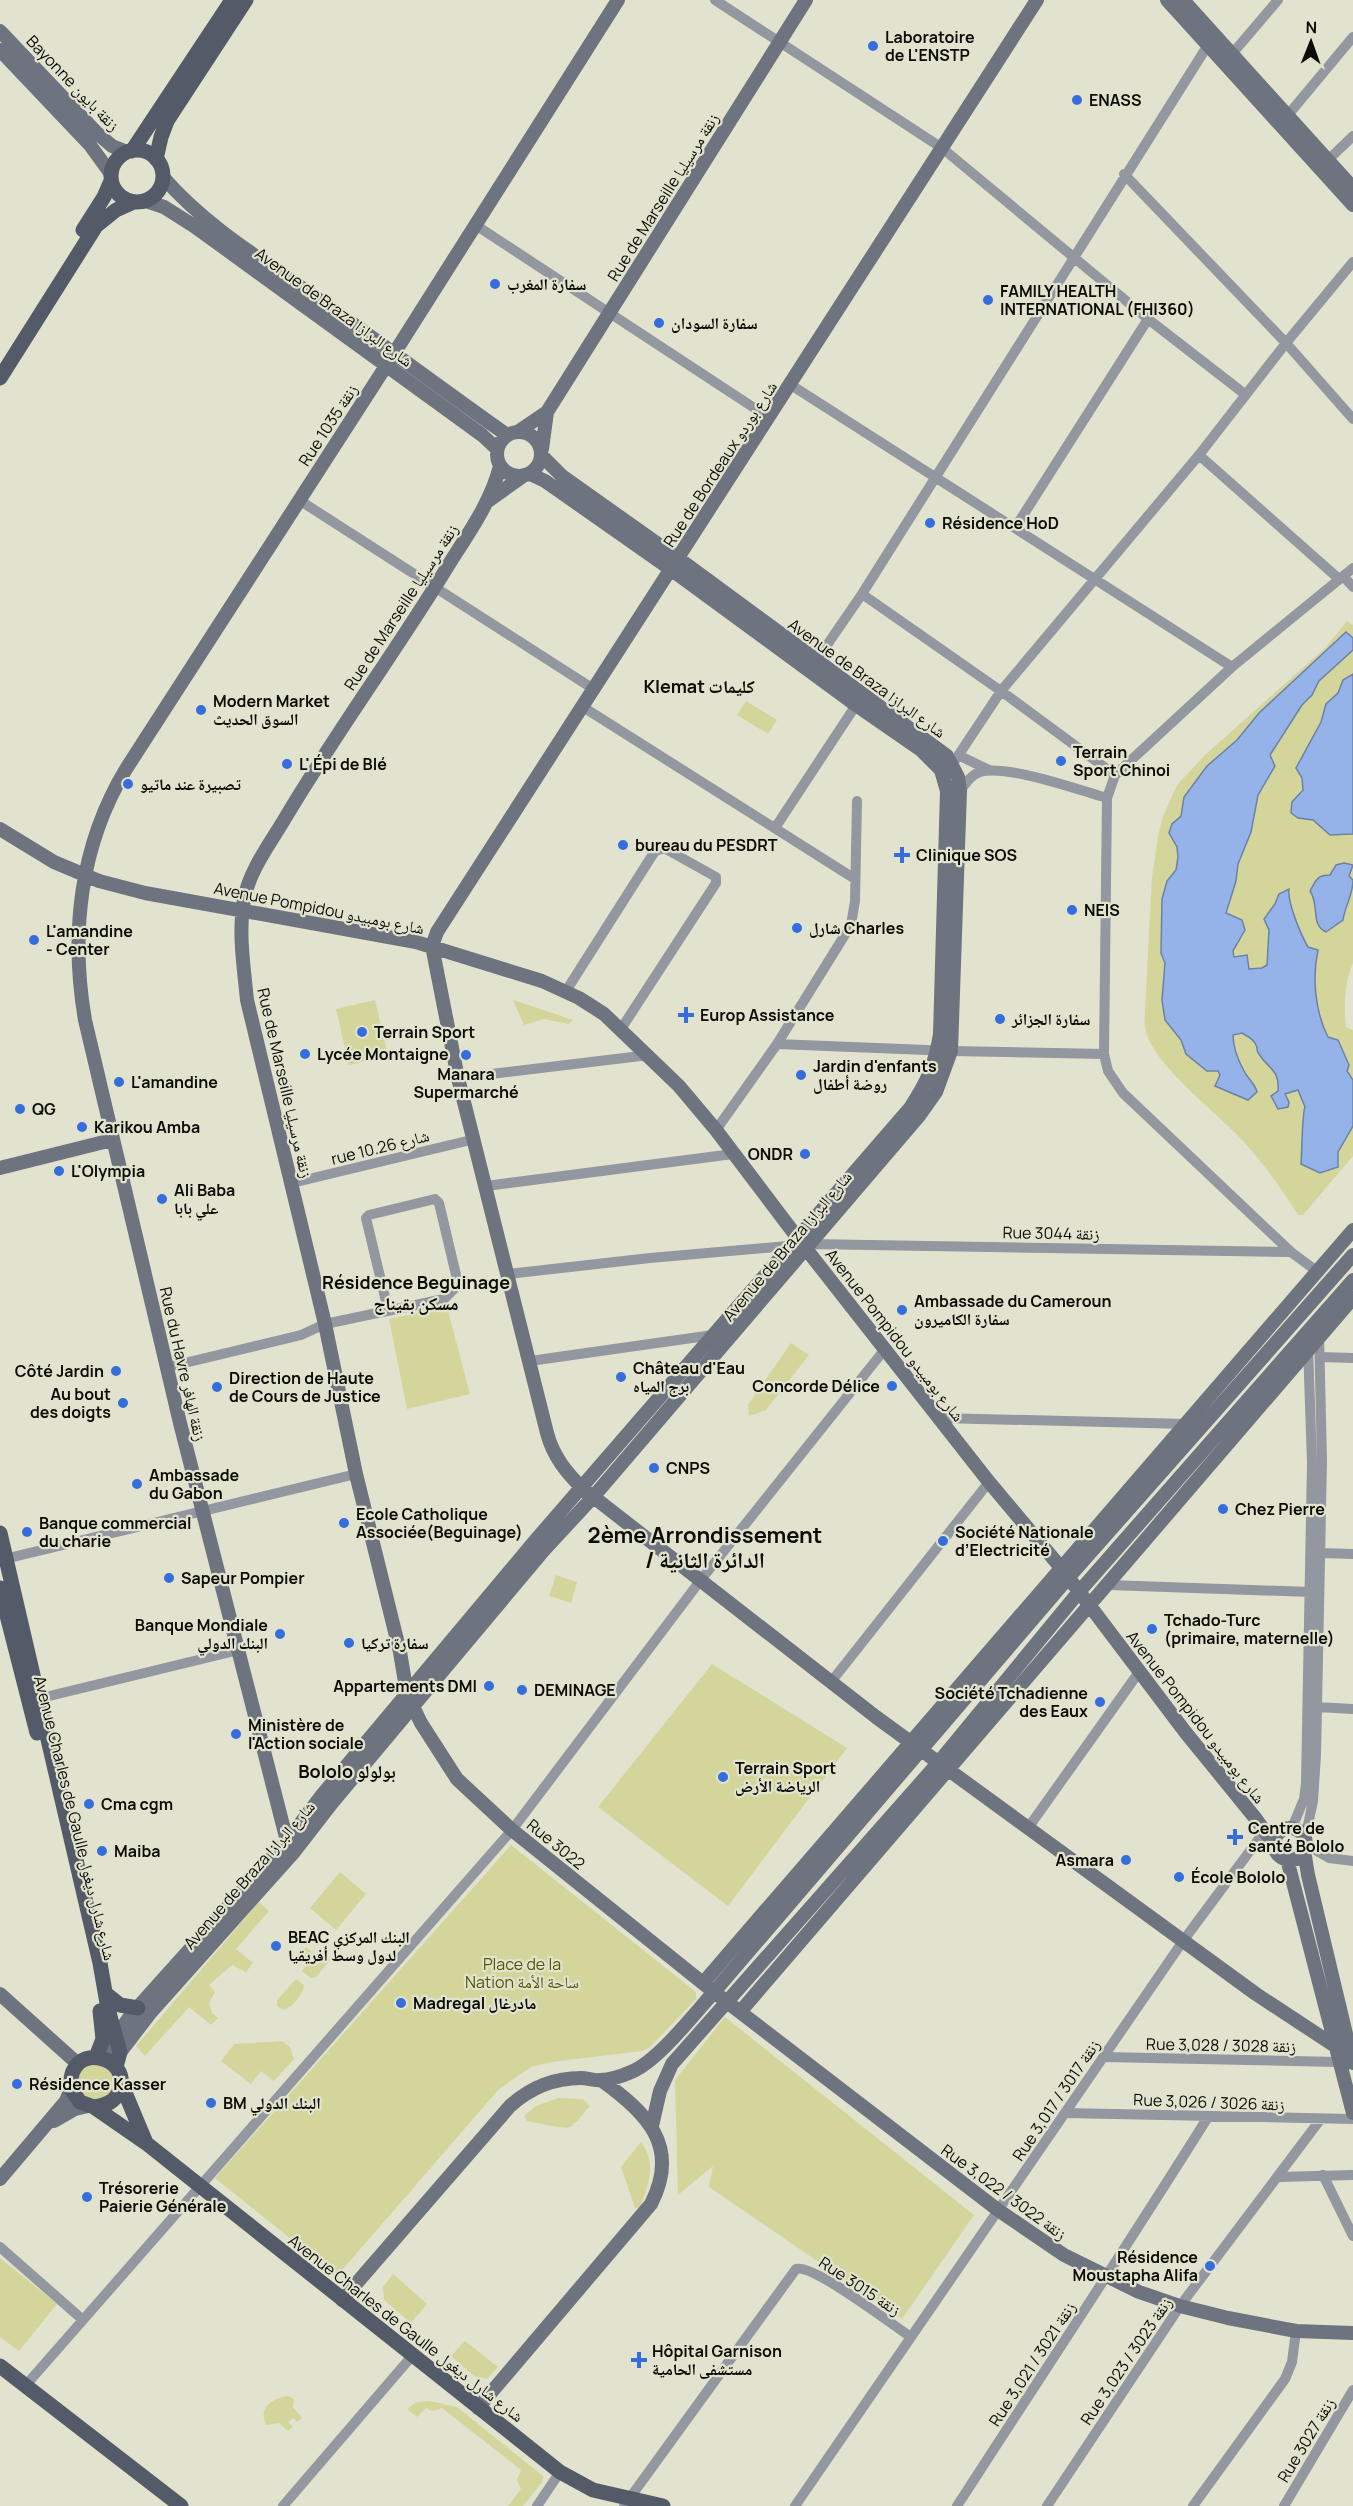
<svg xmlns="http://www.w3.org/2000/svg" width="1353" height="2506" viewBox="0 0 1353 2506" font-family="Manrope,'Noto Naskh Arabic',sans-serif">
<rect width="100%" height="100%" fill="#e2e3cf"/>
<!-- green -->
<path fill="#d3d59b" d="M1347 621 1353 625V963C1344 983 1344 1005 1346 1027L1353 1030V1156L1303 1215H1298C1281 1188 1264 1164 1243 1141 1217 1112 1152 1065 1145 1028 1144 1022 1145 1015 1145 1009L1152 877 1158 837 1162 819 1177 785 1205 755 1325 648Z
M746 701 777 720 768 734 737 715Z
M375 1000 388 1056 349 1065 336 1009Z
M513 1000 573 1020 569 1024 544 1019 524 1025Z
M447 1307 470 1394 407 1409 389 1319Z
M791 1343 809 1355 766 1410 749 1416 748 1405Z
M556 1575 577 1582 571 1603 549 1596Z
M712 1664 847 1748 728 1906 598 1807Z
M511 1845 696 1992V1999L649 2048 642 2051 552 2062 531 2067 499 2089 337 2276 215 2178Z
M340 1872 366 1894 336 1930 310 1908Z
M259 1902 269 1911 236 1949 253 1963 246 1972 232 1965 209 1985 215 1992 209 2003 212 2013 218 2018 211 2025 189 2007 145 2056 136 2046Z
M306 1947 316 1955 321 1950 331 1959 316 1977 311 1978 302 1971 308 1962 300 1955Z
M296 1979 304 1985C303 1994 293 2008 283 2010L277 2006V2000Z
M725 2017 974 2215 902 2319 709 2187 713 2166 678 2195 675 2080Z
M282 2041 290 2047 294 2059 274 2081 261 2071 251 2084 221 2061 234 2044Z
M94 2062 112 2070 115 2089 101 2103 77 2093V2073Z
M558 2098 583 2099 590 2106C584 2112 577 2123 570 2127 564 2130 536 2122 527 2121L524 2116 536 2106Z
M641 2142C657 2163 649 2184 640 2207L635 2208 621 2167Z
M0 2258 57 2304 19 2351 0 2337Z
M393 2274 427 2304 411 2323 384 2300 383 2287Z
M465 2341 498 2367 487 2379 474 2376 451 2356Z
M288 2396 294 2399 293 2407 302 2418 297 2422 293 2418 288 2422 293 2427 288 2431 279 2423 266 2425C258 2408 272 2398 288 2396Z
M429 2401 457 2407 543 2476 542 2482 523 2506H508L521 2489 517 2480 521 2470 442 2408 432 2411 426 2408 417 2417 407 2409 417 2402Z"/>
<!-- water -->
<path fill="#95b3e9" stroke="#6c81a5" stroke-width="1.5" d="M1346 632 1353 638V650L1319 681 1312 695 1302 705 1270 755 1275 766 1258 795 1251 832 1238 864 1236 881 1226 913 1242 920 1245 930 1233 951 1234 957 1247 955 1249 969 1262 968 1267 965 1269 930 1264 919 1275 904 1279 894 1289 889C1287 902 1301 935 1308 947L1318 950C1312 977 1315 1012 1328 1037L1338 1040 1349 1065 1347 1071 1353 1080V1126L1338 1152V1167L1320 1173 1301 1164C1302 1152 1302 1114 1305 1107L1298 1090 1285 1094 1289 1102 1288 1107 1278 1109 1271 1096 1278 1091C1280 1069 1268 1069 1259 1054 1255 1049 1259 1051 1256 1045 1254 1039 1247 1036 1242 1033L1233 1035C1233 1048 1238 1060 1244 1071 1248 1079 1255 1083 1257 1092L1248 1100 1215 1086 1220 1075 1218 1071H1207L1186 1054 1181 1040 1165 1020 1162 1000 1165 963 1161 953 1162 899 1167 881 1176 870 1178 857 1177 847 1169 833 1172 824 1181 816 1184 797 1207 766 1237 740 1259 713Z
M1353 674V834L1330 835 1313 820 1298 818 1291 813 1292 802 1303 790 1302 778 1296 768 1321 722 1326 704 1338 693 1343 680Z
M1344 863 1353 865 1349 876 1353 880C1353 896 1345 905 1343 920L1326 932C1310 925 1320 905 1310 891 1316 880 1317 875 1330 875L1336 865Z"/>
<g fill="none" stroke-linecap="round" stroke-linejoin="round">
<!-- street -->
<path stroke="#93979f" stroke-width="10" d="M715 0 942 148 1148 319 1246 395
M1232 54 1278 0
M1288 115 1353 37
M1328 160 1353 136
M1124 174 1286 343 1353 419
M474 224 768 417
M791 385 1232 667
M1199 455 1339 579
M299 500 595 690
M1015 528 1148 319
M1343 576 1353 587
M862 594 1001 691 1115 775
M816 661 862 594 1208 45
M583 707 855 879
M960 756 989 770
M948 771 1001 691 1199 455 1286 343 1353 262
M960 791C966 783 971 775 980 772 1006 764 1079 790 1107 798
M775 828 856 705
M566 991 655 851 664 848 716 877V883L621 1029
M777 1044 951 1051 1104 1054
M458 1078 649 1055
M716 1130 777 1044 851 925 855 901 857 801
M292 1183 475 1139
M486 1186 733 1154
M1318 1272 1291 1252 1123 1093 1108 1071 1104 1054 1107 798 1115 775 1232 667 1353 568
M508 1274 650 1258 810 1244 1291 1252
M1321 1357 1353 1358
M530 1361 713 1335
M168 1367 301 1335 325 1324 444 1299 455 1288 457 1279 439 1203 435 1199 369 1215 366 1218 388 1310
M940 1418 1187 1424
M1320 1553 1353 1554
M1 1560 356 1474
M1109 1585 1310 1592
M831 1682 989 1482
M33 1700 239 1650
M1317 1707 1353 1709
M1028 1828 1139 1672
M1292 1828 1304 1799 1306 1783 1312 1462 1308 1347
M1305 1839 1313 1801 1316 1755 1322 1461 1319 1333
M1305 1844 1329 1858 1353 1861
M1103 2057 1338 2062
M1065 2113 1353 2119
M1323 2175 1353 2236
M1279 2177 1353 2175
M0 2247 83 2320
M26 2385 512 1830 700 1581 885 1349
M283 2506 412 2356
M537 2506 560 2472
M624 2506 796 2269C813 2263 892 2325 911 2337
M795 2506 1183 1941 1264 1832
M957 2506C1041 2376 1126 2248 1208 2117
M1047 2506 1180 2306 1320 2120
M1193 2506 1285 2379 1292 2362 1296 2331
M1284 2506 1353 2390"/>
<!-- secondary -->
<path stroke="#6e747f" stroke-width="14" d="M1037 0 437 932 432 946 458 1078 547 1433C553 1456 566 1472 582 1488L876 1717 1256 1994 1335 2046
M1167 0 1353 205
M1183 0 1353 188
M0 31 97 133 112 146 127 152
M0 50 90 145 111 174
M163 177C208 229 269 264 325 304 386 347 446 392 507 435
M146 201 164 207 194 226 482 435 497 449
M519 431 547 412 806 0
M497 454a22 22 0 1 1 44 0a22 22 0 1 1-44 0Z
M542 449 547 412
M500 466C490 506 464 539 443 574 393 655 336 733 287 815 272 841 249 870 244 900 238 933 244 968 247 1000L325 1324 356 1474 400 1652 407 1694 421 1723 457 1779 512 1830 714 1992 998 2210 1064 2255 1139 2292 1180 2306 1228 2318 1296 2331 1353 2333
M488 501 523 476
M0 829 54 862 99 881 145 893 416 942 542 981 579 998 604 1014 679 1086 716 1130 803 1245 989 1482 1062 1569 1186 1733 1256 1819 1274 1844
M0 1168 112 1140
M1274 1844a16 16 0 1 1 32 0a16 16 0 1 1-32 0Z
M290 1847 287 1841 180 1423 85 1020C70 933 80 845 126 769L395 352 618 0
M1304 1850 1308 1875 1353 2063
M1287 1859 1353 2113
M703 1983 1353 1230
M0 1994 78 2064
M740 2012 1353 1298
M101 2057 131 2015 287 1841 322 1795 534 1542 910 1108C927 1082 935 1065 940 1034L947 791 941 770 921 750 856 705 672 570 545 481 530 474
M115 2059 151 2012 294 1852 332 1803 544 1550 594 1496 919 1116 936 1092 951 1051 960 791 958 777 947 756 679 559 562 476 542 456
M54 2121 75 2109 88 2106
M652 2126 660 2091 672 2064 939 1762 1078 1593 1353 1280
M0 2179 66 2101 71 2089
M342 2300 510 2106C530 2088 554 2078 581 2078 588 2078 594 2081 600 2080 609 2080 622 2076 631 2072 658 2061 694 2014 714 1992L1068 1578 1353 1255
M478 2408 651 2204C681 2146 646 2112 601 2080"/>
<!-- primary -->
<path stroke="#535b68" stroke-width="15" d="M111 176a26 26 0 1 1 52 0a26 26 0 1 1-52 0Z
M132 151 232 0
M156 159 161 137 167 121 246 0
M83 230 104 197 111 181
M0 378 96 226 116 210 134 202
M0 1533 100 1963 108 2009 120 2052 116 2067
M0 1588 37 1733
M106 1994 120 2005 138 2008
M96 2057 103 2039 100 2011
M121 2083 146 2143
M94 2107C104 2106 113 2103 118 2094 137 2056 66 2038 71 2089L80 2102 94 2107 146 2143 560 2472 593 2490 663 2506
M0 2366 181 2506"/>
</g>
<!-- markers -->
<g fill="#356ddc" stroke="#e2e3cf" stroke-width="2">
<circle cx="873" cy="46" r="6"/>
<circle cx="1077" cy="100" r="6"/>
<circle cx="495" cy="284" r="6"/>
<circle cx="988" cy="300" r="6"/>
<circle cx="659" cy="323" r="6"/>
<circle cx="930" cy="523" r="6"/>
<circle cx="201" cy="710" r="6"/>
<circle cx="1061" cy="761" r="6"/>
<circle cx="287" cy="764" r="6"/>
<circle cx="128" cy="784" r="6"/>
<circle cx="623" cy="845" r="6"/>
<path d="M899 846h6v6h6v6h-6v6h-6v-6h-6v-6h6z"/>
<circle cx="1072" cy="910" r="6"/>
<circle cx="797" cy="928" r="6"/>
<circle cx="34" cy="940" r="6"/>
<path d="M683 1006h6v6h6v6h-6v6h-6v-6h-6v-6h6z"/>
<circle cx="1000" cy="1019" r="6"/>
<circle cx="362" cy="1032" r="6"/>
<circle cx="305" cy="1054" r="6"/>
<circle cx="466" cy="1055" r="6"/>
<circle cx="801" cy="1075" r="6"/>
<circle cx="119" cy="1082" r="6"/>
<circle cx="20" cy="1109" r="6"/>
<circle cx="82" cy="1127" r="6"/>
<circle cx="805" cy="1154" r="6"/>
<circle cx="59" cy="1171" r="6"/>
<circle cx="162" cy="1199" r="6"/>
<circle cx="902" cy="1310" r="6"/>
<circle cx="116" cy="1371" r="6"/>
<circle cx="621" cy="1377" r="6"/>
<circle cx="892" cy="1386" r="6"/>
<circle cx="217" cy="1387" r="6"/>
<circle cx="123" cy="1403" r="6"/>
<circle cx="654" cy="1468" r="6"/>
<circle cx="137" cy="1484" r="6"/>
<circle cx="1223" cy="1509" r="6"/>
<circle cx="344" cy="1523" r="6"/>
<circle cx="27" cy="1532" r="6"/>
<circle cx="943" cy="1541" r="6"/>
<circle cx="169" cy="1578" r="6"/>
<circle cx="1152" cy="1629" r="6"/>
<circle cx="280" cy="1634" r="6"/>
<circle cx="349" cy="1643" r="6"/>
<circle cx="489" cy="1686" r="6"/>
<circle cx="522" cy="1690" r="6"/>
<circle cx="1100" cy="1702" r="6"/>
<circle cx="236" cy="1734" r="6"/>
<circle cx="723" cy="1777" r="6"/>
<circle cx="89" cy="1804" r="6"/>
<path d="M1232 1828h6v6h6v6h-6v6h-6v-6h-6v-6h6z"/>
<circle cx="102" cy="1851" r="6"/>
<circle cx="1126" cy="1860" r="6"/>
<circle cx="1179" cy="1877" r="6"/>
<circle cx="276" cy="1946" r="6"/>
<circle cx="401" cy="2003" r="6"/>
<circle cx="17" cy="2084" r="6"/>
<circle cx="211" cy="2103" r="6"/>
<circle cx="87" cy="2197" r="6"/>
<circle cx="1210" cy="2266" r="6"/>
<path d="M636 2351h6v6h6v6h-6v6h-6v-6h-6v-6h6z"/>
</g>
<g text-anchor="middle" stroke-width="4.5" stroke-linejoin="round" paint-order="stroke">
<!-- poi labels -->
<g font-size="16" font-weight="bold" fill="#0c0d06" stroke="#e2e3cf" text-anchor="start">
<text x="885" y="43">Laboratoire<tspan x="885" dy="18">de L'ENSTP</tspan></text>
<text x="1089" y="106">ENASS</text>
<text x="507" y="290">سفارة المغرب</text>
<text x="1000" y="297">FAMILY HEALTH<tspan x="1000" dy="18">INTERNATIONAL (FHI360)</tspan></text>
<text x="671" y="329">سفارة السودان</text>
<text x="942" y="529">Résidence HoD</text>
<text x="213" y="707">Modern Market<tspan x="213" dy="18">السوق الحديث</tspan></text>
<text x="1073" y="758">Terrain<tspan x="1073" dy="18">Sport Chinoi</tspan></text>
<text x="299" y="770">L' Épi de Blé</text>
<text x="140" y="790">تصبيرة عند ماتيو</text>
<text x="635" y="851">bureau du PESDRT</text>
<text x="916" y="861">Clinique SOS</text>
<text x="1084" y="916">NEIS</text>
<text x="809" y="934">شارل Charles</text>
<text x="46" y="937">L'amandine<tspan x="46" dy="18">- Center</tspan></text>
<text x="700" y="1021">Europ Assistance</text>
<text x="1012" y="1025">سفارة الجزائر</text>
<text x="374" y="1038">Terrain Sport</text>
<text x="317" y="1060">Lycée Montaigne</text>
<text x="813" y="1072">Jardin d'enfants<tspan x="813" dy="18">روضة أطفال</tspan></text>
<text x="466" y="1080" text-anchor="middle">Manara<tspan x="466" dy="18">Supermarché</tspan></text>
<text x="131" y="1088">L'amandine</text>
<text x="32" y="1115">QG</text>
<text x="94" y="1133">Karikou Amba</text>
<text x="793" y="1160" text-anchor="end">ONDR</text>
<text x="71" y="1177">L'Olympia</text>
<text x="174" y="1196">Ali Baba<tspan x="174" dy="18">علي بابا</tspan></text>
<text x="914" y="1307">Ambassade du Cameroun<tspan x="914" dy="18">سفارة الكاميرون</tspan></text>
<text x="633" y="1374">Château d'Eau<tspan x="633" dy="18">برج المياه</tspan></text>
<text x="104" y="1377" text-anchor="end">Côté Jardin</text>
<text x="229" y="1384">Direction de Haute<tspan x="229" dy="18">de Cours de Justice</tspan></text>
<text x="880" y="1392" text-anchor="end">Concorde Délice</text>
<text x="111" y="1400" text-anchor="end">Au bout<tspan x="111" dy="18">des doigts</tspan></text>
<text x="666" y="1474">CNPS</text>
<text x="149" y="1481">Ambassade<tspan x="149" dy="18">du Gabon</tspan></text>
<text x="1235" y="1515">Chez Pierre</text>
<text x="356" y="1520">Ecole Catholique<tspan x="356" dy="18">Associée(Beguinage)</tspan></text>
<text x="39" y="1529">Banque commercial<tspan x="39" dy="18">du charie</tspan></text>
<text x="955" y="1538">Société Nationale<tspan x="955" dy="18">d’Electricité</tspan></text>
<text x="181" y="1584">Sapeur Pompier</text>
<text x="1164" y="1626">Tchado-Turc<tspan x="1164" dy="18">(primaire, maternelle)</tspan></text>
<text x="268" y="1631" text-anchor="end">Banque Mondiale<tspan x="268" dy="18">البنك الدولي</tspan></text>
<text x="361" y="1649">سفارة تركيا</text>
<text x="477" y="1692" text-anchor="end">Appartements DMI</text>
<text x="534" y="1696">DEMINAGE</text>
<text x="1088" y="1699" text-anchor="end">Société Tchadienne<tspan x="1088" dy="18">des Eaux</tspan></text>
<text x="248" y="1731">Ministère de<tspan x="248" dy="18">l'Action sociale</tspan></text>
<text x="735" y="1774">Terrain Sport<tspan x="735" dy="18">الرياضة الأرض</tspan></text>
<text x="101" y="1810">Cma cgm</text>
<text x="1248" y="1834">Centre de<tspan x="1248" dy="18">santé Bololo</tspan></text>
<text x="114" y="1857">Maiba</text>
<text x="1114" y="1866" text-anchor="end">Asmara</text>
<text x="1191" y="1883">École Bololo</text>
<text x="288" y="1943">BEAC البنك المركزي<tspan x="288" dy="18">لدول وسط أفريقيا</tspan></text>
<text x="413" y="2009">Madregal مادرغال</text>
<text x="29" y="2090">Résidence Kasser</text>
<text x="223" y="2109">BM البنك الدولي</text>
<text x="99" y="2194">Trésorerie<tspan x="99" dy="18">Paierie Générale</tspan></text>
<text x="1198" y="2263" text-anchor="end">Résidence<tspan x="1198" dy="18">Moustapha Alifa</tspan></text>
<text x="652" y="2357">Hôpital Garnison<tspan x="652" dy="18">مستشفى الحامية</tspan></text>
</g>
<!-- street labels -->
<g font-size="16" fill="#0c0d06" stroke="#e2e3cf">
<text transform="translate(73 83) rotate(46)" y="6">Bayonne زنقة بايون</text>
<text transform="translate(663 197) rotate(-58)" y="6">Rue de Marseille زنقة مرسيليا</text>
<text transform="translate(334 307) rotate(36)" y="6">Avenue de Braza شارع البرازا</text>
<text transform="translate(328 425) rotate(-57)" y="6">Rue 1035 زنقة</text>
<text transform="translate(720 464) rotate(-57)" y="6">Rue de Bordeaux شارع بوردو</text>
<text transform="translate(401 607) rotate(-57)" y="6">Rue de Marseille زنقة مرسيليا</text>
<text transform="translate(867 678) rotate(36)" y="6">Avenue de Braza شارع البرازا</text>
<text transform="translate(319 908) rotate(11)" y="6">Avenue Pompidou شارع بومبيدو</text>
<text transform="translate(285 1083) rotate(77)" y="6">Rue de Marseille زنقة مرسيليا</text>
<text transform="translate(380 1147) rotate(-14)" y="6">rue 10.26 شارع</text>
<text transform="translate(1051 1233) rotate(1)" y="6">Rue 3044 زنقة</text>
<text transform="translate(787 1246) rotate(-50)" y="6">Avenue de Braza شارع البرازا</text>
<text transform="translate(895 1335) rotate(52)" y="6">Avenue Pompidou شارع بومبيدو</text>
<text transform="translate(183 1364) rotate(77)" y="6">Rue du Havre زنقة الهافر</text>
<text transform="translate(1196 1717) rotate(52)" y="6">Avenue Pompidou شارع بومبيدو</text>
<text transform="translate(75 1818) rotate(76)" y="6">Avenue Charles de Gaulle شارع شارل ديغول</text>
<text transform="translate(556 1844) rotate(39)" y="6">Rue 3022</text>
<text transform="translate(249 1875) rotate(-49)" y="6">Avenue de Braza شارع البرازا</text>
<text transform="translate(1221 2045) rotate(1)" y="6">Rue 3,028 / زنقة 3028</text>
<text transform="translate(1056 2100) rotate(-56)" y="6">Rue 3,017 / زنقة 3017</text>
<text transform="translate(1209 2102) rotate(2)" y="6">Rue 3,026 / زنقة 3026</text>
<text transform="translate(1004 2192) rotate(36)" y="6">Rue 3,022 / زنقة 3022</text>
<text transform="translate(860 2286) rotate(33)" y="6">Rue 3015 زنقة</text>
<text transform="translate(406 2328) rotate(38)" y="6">Avenue Charles de Gaulle شارع شارل ديغول</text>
<text transform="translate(1126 2361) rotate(-56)" y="6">Rue 3,023 / زنقة 3023</text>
<text transform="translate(1032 2364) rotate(-57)" y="6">Rue 3,021 / زنقة 3021</text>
<text transform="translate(1306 2440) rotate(-59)" y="6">Rue 3027 زنقة</text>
</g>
<!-- park labels -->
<g font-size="16" fill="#555505" stroke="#e2e3cf">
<text x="522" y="1970">Place de la<tspan x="522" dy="18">Nation ساحة الأمة</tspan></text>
</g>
<!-- neighbourhood labels -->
<g font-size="18" font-weight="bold" fill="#0c0d06" stroke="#e2e3cf">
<text x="699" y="693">Klemat كليمات</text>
<text x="416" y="1289">Résidence Beguinage<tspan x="416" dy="21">مسكن بقيناج</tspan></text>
<text x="347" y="1778">Bololo بولولو</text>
</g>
<!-- district labels -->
<g font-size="22" font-weight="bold" fill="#0c0d06" stroke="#e2e3cf">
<text x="705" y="1543">2ème Arrondissement<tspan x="705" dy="25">/ الدائرة الثانية</tspan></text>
</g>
</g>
<!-- north arrow -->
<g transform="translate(1311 42) rotate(1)" stroke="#e2e3cf" stroke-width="4.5" paint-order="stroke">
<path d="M0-4.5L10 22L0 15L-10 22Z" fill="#0c0d06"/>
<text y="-9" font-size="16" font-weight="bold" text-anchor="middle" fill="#0c0d06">N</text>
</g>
</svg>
